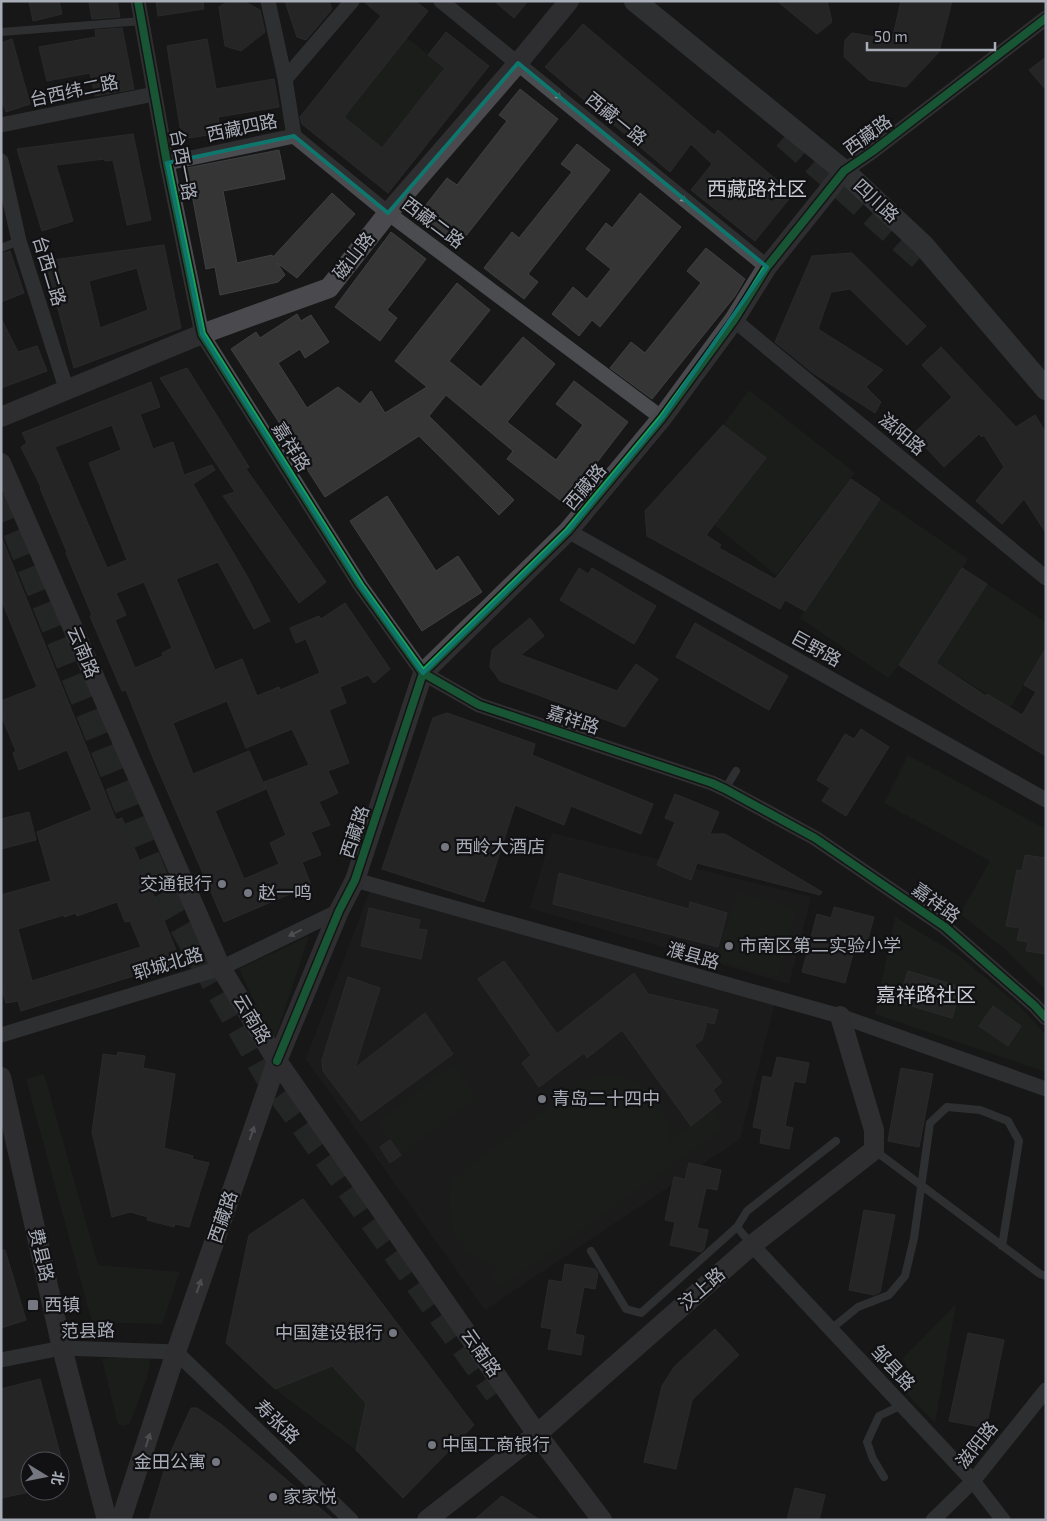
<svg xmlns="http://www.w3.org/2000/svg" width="1047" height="1521" viewBox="0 0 1047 1521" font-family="'Exo 2','Noto Sans SC',sans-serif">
<rect width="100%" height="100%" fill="#171717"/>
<!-- built -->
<path fill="#212123" d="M552 833 811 897 789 984 530 908Z
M371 888 775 1002 740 1139 485 1310 306 1059Z"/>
<!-- green -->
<path fill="#1d241e" d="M407 38 445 68 382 148 344 117Z
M749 390 855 473 776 575 714 525 765 458 723 425Z
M880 499 968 559 899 665 888 678 800 618Z
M987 584 1046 622V649L1010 708 936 663Z
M908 755 1046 829V990L1005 949 960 914 990 861 884 803Z
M737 892 797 909 777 977 717 960Z
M895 917 958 955 1022 1008 1046 1035V1072L875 1014Z
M309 936 274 1042 239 969Z
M452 1065 477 1096 401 1155 378 1122Z
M44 1074 98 1265 180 1272 162 1324 92 1322 26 1079Z
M600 1074 622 1076 640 1083 659 1103 669 1124 668 1142 712 1111 724 1128 500 1288 490 1273 499 1266C455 1257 444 1220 452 1180L585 1079Z
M956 1304 935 1423 907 1394C910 1380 910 1371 903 1358Z
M151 1356 147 1378 130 1423 123 1426 118 1424 102 1359Z
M332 1366 366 1403 356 1450 275 1389Z"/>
<!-- building -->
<path fill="#353536" stroke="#3f4043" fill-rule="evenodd" d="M29 1H59L62 14 33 21Z
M89 1H117L120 17 92 19Z
M156 1H203L204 9 158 16Z
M228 1H243L260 10 265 32 241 51 225 46 219 7Z
M285 1H329L332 9 306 40 297 37Z
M363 1H415L428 11 344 117 382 148 445 68 428 55 446 32 489 66 388 193 302 124 300 117 381 16Z
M494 1H528L514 18Z
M777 1H827L832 22 817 34Z
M901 1H952L939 52 906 87 869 80 844 57 845 40 852 33 892 40Z
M583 24 714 135 718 130 793 194 755 241 691 190 712 164 691 144 670 172 545 67Z
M122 28 134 89 95 96 90 73 47 81 39 47 96 37 95 30Z
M12 39 30 104 6 112 1 98V43Z
M207 39 216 89 274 79 279 107 218 117 221 133 182 139 167 46Z
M1046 57V90L1029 70Z
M520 89 558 119 458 246 418 215 447 178 457 185 507 121 499 115Z
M133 134 151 220 127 225 113 160 105 161 104 159 56 165 73 221 42 231 17 149Z
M577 144 610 170 528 274 538 282 524 299 484 268 512 232 519 238 572 172 561 164Z
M279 150 285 179 223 191 237 263 272 255 273 257 332 193 355 214 297 278 277 263 285 275 278 282 220 295 215 267 206 269 187 168Z
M640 193 681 227 600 327 592 320 579 336 552 314 573 287 587 299 611 269 586 249 606 223 612 228Z
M391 232 426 259 387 310 397 318 380 341 335 307Z
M164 245 181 328 74 368 45 261ZM137 268 148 310 100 328 89 281Z
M706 248 745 279 735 296 652 399 610 368 631 342 645 353 701 283 687 271Z
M10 251 24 293 1 302V254Z
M852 253 926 326 907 345 850 289 831 292 818 329 883 370 866 387 881 402 875 413 813 373 775 342 812 256Z
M457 283 490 310 449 361 481 387 523 337 555 364 507 422 556 460 583 425 556 404 574 381 628 422 565 504 507 459 513 451 446 395 429 416 514 500 499 515 419 436 325 497 305 466 307 465 231 349 256 332 260 338 297 314 301 321 311 315 329 342 305 358 300 349 278 363 307 408 338 387 360 404 371 391 385 413 427 387 395 361Z
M1 318 18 352 37 346 47 371 1 388Z
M941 347 1016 427 1035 415 1046 433V533L1024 499 1002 524 976 501 1004 467 984 435 982 437 979 434 944 467 913 434 952 397 922 365Z
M187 368 249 467 246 469 326 582 299 603 223 496 235 492 160 378Z
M151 382 160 407 140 414 153 449 173 442 184 475 212 465 215 470 193 484 248 578 270 621 254 629 218 562 176 579 215 670 242 659 257 696 279 687 280 690 320 673 306 639 296 643 290 628 319 616 321 619 345 603 390 669 374 683 368 675 340 687 346 703 329 710 349 763 328 771 338 793 319 802 330 825 311 832 321 855 302 862 311 885 224 922 154 760 126 690 122 691 90 616 92 615 66 553 67 552 40 488 41 487 21 447 27 443 22 433ZM112 425 121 450 89 463 127 560 107 568 55 447ZM144 582 172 648 162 653 163 656 135 668 115 620 126 615 116 593ZM227 701 246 748 292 729 309 765 264 782 286 835 270 843 279 864 244 879 215 811 266 789 249 751 193 774 173 723Z
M723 425 766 458 706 535 721 545 719 548 775 579 851 479 880 499 805 611 785 600 780 609 647 536 645 511Z
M387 496 436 571 458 556 482 592 422 631 350 521Z
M1 536 116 820 122 818 176 950 172 964 21 1011 18 1001 6 1003 1 987V895L51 881 37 832 92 810 67 750 19 770 13 753 16 751 1 715V701L37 687 1 599ZM117 902 125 922 130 921 141 947 32 981 18 929 64 915V917L76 913 77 916Z
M579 568 588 574 592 568 656 606 634 644 560 600Z
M962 568 987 584 936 663 986 696 987 694 1022 715 1036 692 1024 685 1046 648V756L966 708 899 665Z
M530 618 544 636 521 655 617 691 636 664 658 679 625 727 500 681 490 667 492 650Z
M695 623 788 676 769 710 676 657Z
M447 713 535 744 532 755 653 804 641 834 571 806 564 825 515 805 484 902 382 869 433 718Z
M861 729 889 747 846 816 822 801 830 788 817 780 845 734 854 739Z
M675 794 719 812 710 834H725L822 892 820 895 697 863 691 880 657 865 675 822 665 818Z
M29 812 36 840 1 849V819Z
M1025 855 1046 858V954L1026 951 1028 942 1017 940 1020 928 1006 926 1017 870 1022 871Z
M559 873 689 909 690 902 727 913 718 947 553 904Z
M834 907 874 917 867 942 857 939 845 983 802 972 817 914 831 918Z
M369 908 420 920 418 929 427 930 421 959 361 946Z
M504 961 557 1034 634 973 648 994 718 1010 714 1024 707 1022 702 1040 694 1045 722 1082 713 1090 721 1102 691 1126 622 1030 587 1058 584 1053 539 1087 522 1063 531 1055 478 979Z
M908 971 961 987 952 1018 898 1002Z
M348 977 380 988 355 1068 425 1013 453 1054 361 1121 323 1071 322 1060Z
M993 1006 1021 1026 1008 1046 979 1026Z
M118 1052 145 1056 143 1068 175 1074 164 1148 193 1156 192 1159 209 1163 189 1227 175 1224 174 1227 147 1220 148 1217 130 1212 112 1217 92 1132 103 1054 117 1056Z
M777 1057 809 1063 805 1083 794 1081 785 1126 793 1128 789 1149 760 1143 762 1129 753 1127 763 1076 772 1078Z
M901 1068 933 1074 919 1147 888 1141Z
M390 1140 401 1155 390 1163 380 1147Z
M689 1163 721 1170 717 1190 706 1188 697 1228 708 1230 704 1249 701 1252 670 1245 675 1222 665 1220 674 1177 685 1179Z
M303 1199 474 1425 403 1498 356 1450 366 1403 332 1366 275 1389 226 1343 249 1235Z
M864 1210 895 1215 880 1292 874 1295 849 1290Z
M1 1250H5L26 1320 1 1328Z
M565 1264 595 1269 598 1273 595 1289 584 1287 575 1334 584 1336 581 1355 548 1349 552 1329 541 1327 549 1280 562 1282Z
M715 1329 739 1355 692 1400 676 1469 644 1462 662 1386 674 1367Z
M968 1333 1004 1340 986 1428 949 1421Z
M40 1379 62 1461H27L30 1478V1492L1 1498V1389Z
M191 1408H197L222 1425 334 1520H149L168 1458Z
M795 1488 825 1495 819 1520H787Z
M502 1496 540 1520H474Z"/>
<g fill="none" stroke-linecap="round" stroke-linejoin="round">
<!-- highway-tunnel -->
<path stroke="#343537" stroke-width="26" stroke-dasharray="26 13" stroke-linecap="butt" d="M785 136 929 265
M1 495 157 882 267 1075 497 1393"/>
<!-- lane -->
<path stroke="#4b4c50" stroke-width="8" d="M1 32 142 21
M1 248 19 241
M725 789 736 771
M874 1150 1040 1274 1046 1276
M752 1245 737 1227 747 1211 836 1141
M591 1251 626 1309 641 1313 737 1227
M831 1329 858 1307 889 1295 905 1276 914 1238 930 1123 947 1107 980 1110 1008 1121 1019 1141 1002 1246
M884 1477 873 1459 867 1442 879 1416 902 1405"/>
<!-- street -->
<path stroke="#4b4c50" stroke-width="15" d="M138 1 167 163 202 334 360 585 423 673 479 705 712 783 725 789 815 838 945 927 1034 1005 1046 1018
M268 1 285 79 294 136 388 213 662 418
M441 1 767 267
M285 79 352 1
M1 125 154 94
M1 161 19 241 67 391
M167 163 294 136
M844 171 873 151 1046 18
M734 320 1046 578
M568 531 1046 800
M355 880 840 1016 1046 1089
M1 1035 221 968 339 911
M752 1245 973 1481 1003 1520
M1 1360 62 1348 176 1352 351 1520
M933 1520 973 1481 1046 1390"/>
<!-- secondary -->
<path stroke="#4a4a4e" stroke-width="20" d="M1 417 202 334 329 288 388 213 518 63 569 1
M1 463 221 968 277 1061 537 1434 602 1520
M1 1077 62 1348 107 1520
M121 1520 176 1352 277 1061 339 911 355 880 423 673 568 531 662 418 734 320 767 267 844 171
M427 1520 537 1434 752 1245 874 1150V1130L840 1016"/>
<!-- primary -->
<path stroke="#4d4f52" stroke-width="22" d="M635 1 844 171 923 245 1046 389"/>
<!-- cycleway casing -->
<g stroke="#111113" stroke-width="11">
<path id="cycleway" d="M138 1 167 163 202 334 360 585 423 673 479 705 712 783 725 789 815 838 945 927 1034 1005 1046 1018
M277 1061 339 911 355 880 423 673 568 531 662 418 734 320 767 267 844 171 873 151 1046 18"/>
</g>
<!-- cycleway -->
<use href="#cycleway" stroke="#1a9f57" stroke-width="8"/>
</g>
<!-- one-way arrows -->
<defs><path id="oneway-solid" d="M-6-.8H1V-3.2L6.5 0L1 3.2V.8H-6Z" transform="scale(1.25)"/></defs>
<g fill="#8c9099">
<use href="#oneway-solid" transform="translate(556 94) rotate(39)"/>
<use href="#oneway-solid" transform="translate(681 197) rotate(39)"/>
<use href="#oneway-solid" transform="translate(295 933) rotate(154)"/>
</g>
<g fill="#8c8f98">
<use href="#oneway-solid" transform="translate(252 1133) rotate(-71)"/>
<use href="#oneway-solid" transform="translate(199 1286) rotate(-71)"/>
<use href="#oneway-solid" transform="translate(148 1440) rotate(-72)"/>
</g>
<!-- marked area -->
<path d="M0 0H1047V1521H0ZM518 63 767 267 662 418 568 531 423 673 360 585 202 334 167 163 294 136 388 213Z" fill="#171717" fill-opacity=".55" fill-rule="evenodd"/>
<path fill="none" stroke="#0f766e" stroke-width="4" stroke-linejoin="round" d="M518 63 767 267 662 418 568 531 423 673 360 585 202 334 167 163 294 136 388 213Z"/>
<!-- markers -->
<g fill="#757880" stroke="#111113" stroke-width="2">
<circle cx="445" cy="847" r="5"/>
<circle cx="222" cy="884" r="5"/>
<circle cx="248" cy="893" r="5"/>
<circle cx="729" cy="946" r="5"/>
<circle cx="542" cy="1099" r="5"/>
<rect x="27" y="1299" width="12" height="12" rx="2.5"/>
<circle cx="393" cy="1333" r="5"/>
<circle cx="432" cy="1445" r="5"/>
<circle cx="216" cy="1462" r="5"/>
<circle cx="273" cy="1497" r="5"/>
</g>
<g text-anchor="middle" stroke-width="4.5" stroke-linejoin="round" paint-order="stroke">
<!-- street labels -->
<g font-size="18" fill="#a8adb8" stroke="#111113">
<text transform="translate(74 91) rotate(-12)" y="6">台西纬二路</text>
<text transform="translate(616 119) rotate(39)" y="6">西藏一路</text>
<text transform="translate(242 128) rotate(-12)" y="6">西藏四路</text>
<text transform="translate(868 135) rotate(-36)" y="6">西藏路</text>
<text transform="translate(183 165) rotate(79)" y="6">台西一路</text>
<text transform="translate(876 201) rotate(43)" y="6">四川路</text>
<text transform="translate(433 223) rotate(37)" y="6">西藏二路</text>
<text transform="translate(354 256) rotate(-52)" y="6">磁山路</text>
<text transform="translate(49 271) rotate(73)" y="6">台西二路</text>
<text transform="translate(902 434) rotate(40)" y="6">滋阳路</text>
<text transform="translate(291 447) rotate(58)" y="6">嘉祥路</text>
<text transform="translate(585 487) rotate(-50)" y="6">西藏路</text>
<text transform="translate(816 649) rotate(29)" y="6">巨野路</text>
<text transform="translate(83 652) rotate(67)" y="6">云南路</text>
<text transform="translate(573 720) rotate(18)" y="6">嘉祥路</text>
<text transform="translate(355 832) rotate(-72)" y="6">西藏路</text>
<text transform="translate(936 903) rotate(36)" y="6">嘉祥路</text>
<text transform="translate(693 956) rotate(16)" y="6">濮县路</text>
<text transform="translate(168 964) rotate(-17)" y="6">郓城北路</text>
<text transform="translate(252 1019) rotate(59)" y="6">云南路</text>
<text transform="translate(223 1217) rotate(-71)" y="6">西藏路</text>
<text transform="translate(41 1255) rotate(77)" y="6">费县路</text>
<text transform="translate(702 1289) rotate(-41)" y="6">汶上路</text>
<text transform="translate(88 1331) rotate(-1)" y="6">范县路</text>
<text transform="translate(481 1353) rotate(55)" y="6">云南路</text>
<text transform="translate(893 1368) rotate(47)" y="6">邹县路</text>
<text transform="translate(277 1422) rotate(44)" y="6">寿张路</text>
<text transform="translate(977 1445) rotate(-51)" y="6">滋阳路</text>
</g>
<!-- poi labels -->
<g font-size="18" fill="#a8adb8" stroke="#111113" text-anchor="start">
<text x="455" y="853">西岭大酒店</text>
<text x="212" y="890" text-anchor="end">交通银行</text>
<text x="258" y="899">赵一鸣</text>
<text x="739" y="952">市南区第二实验小学</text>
<text x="552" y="1105">青岛二十四中</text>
<text x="44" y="1311">西镇</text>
<text x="383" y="1339" text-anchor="end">中国建设银行</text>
<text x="442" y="1451">中国工商银行</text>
<text x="206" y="1468" text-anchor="end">金田公寓</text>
<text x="283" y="1503">家家悦</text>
</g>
<!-- quarter labels -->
<g font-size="20" fill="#c9ccd4" stroke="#111113">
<text x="757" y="196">西藏路社区</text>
<text x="926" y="1002">嘉祥路社区</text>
</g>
</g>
<!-- border -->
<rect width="1047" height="1521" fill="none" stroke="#a8adb8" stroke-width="5"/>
<!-- north arrow -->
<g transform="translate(45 1476) rotate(100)"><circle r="24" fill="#111113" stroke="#4d4f55"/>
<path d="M0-4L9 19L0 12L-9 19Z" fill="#757880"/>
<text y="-8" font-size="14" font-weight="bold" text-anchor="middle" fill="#a8adb8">北</text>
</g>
<!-- scale -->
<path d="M867 42v8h128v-8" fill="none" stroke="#a8adb8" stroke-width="2.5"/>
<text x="874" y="42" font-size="15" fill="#a8adb8" stroke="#111113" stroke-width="4" paint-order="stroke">50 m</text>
</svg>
